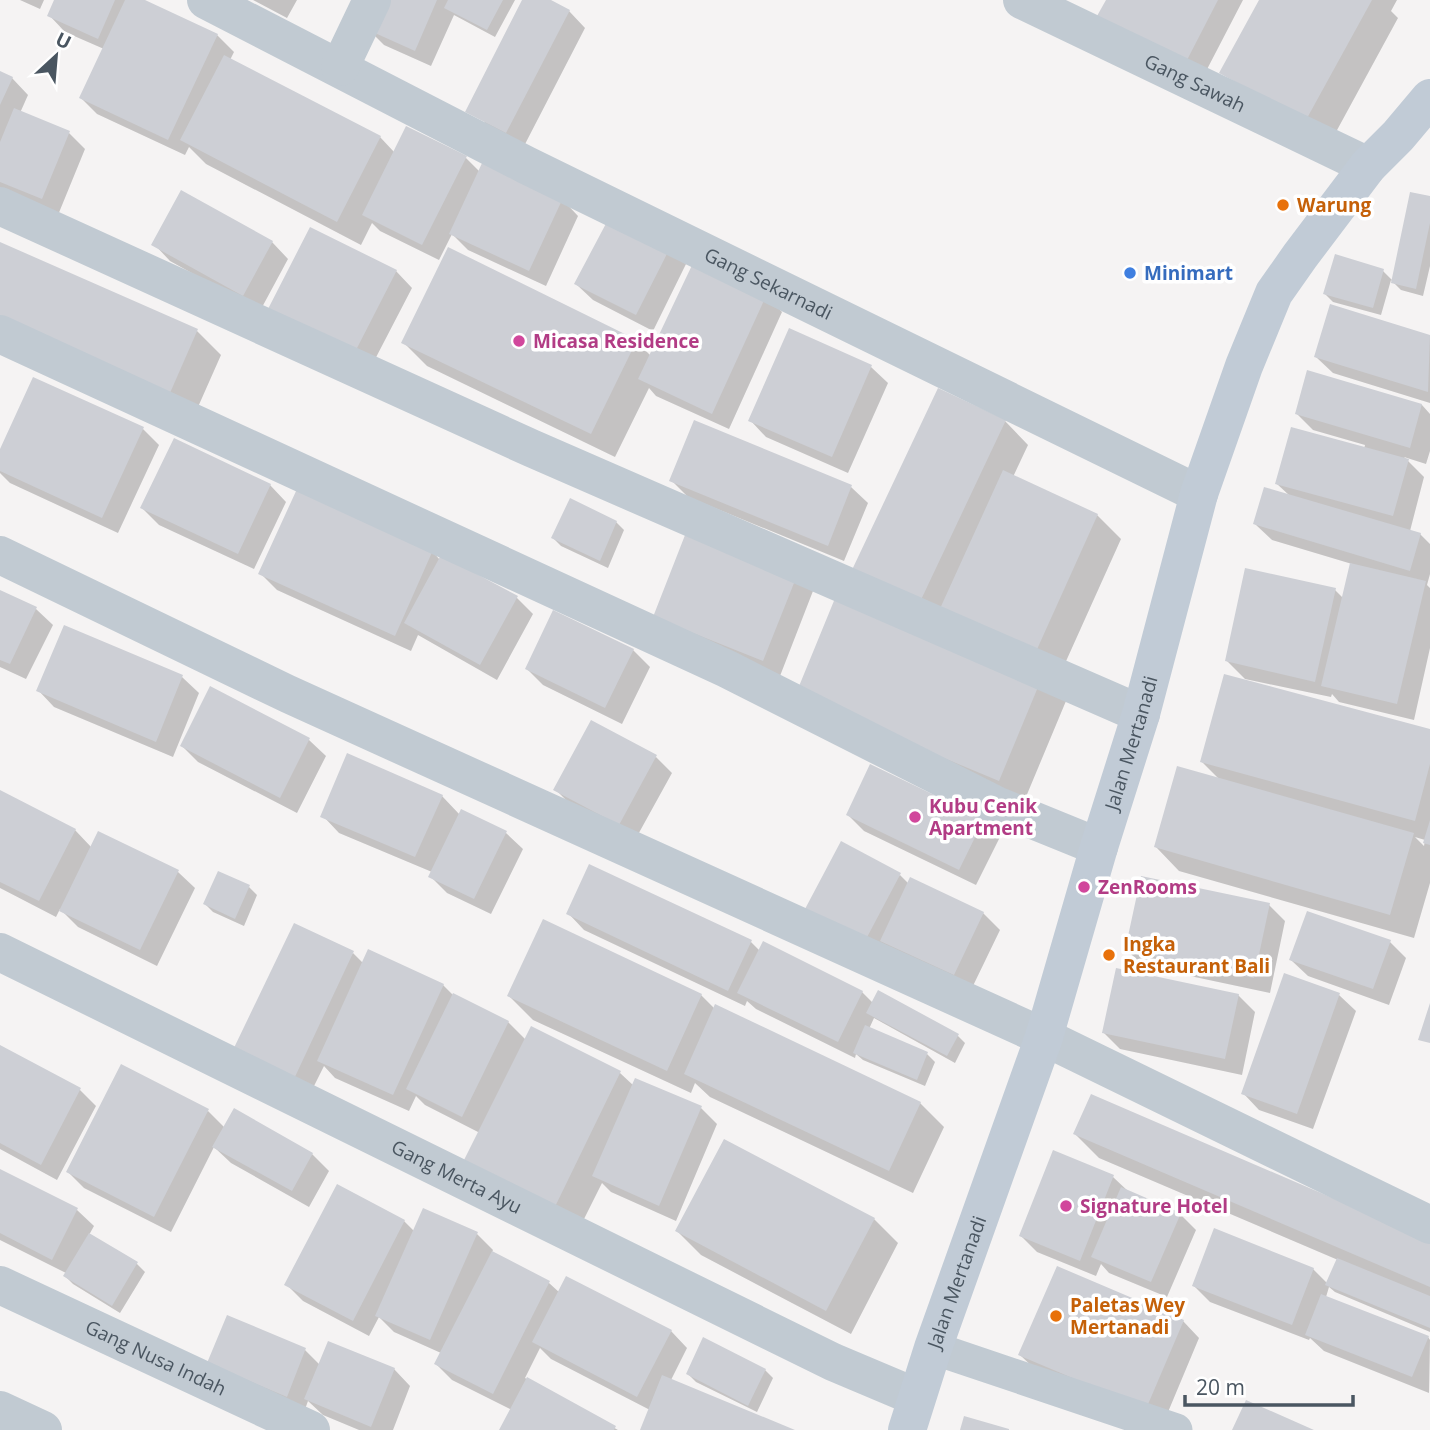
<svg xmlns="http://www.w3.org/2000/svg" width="1430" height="1430" viewBox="0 0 1430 1430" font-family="'Open Sans',sans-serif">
<rect width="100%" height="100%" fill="#f5f3f3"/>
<!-- shadow -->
<path fill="#0003" fill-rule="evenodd" d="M20 0H44L40 9Z
M56 0H141L217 35 234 52 230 60 380 137 395 153 466 158 480 172 562 199 578 216 546 286 468 250 452 234 439 260 380 231 372 223 361 245 206 164 189 147 185 155 97 114 81 98 104 49 65 32 49 15Z
M253 0H297L287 18Z
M380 0H515L495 37 454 15 431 66 384 45 368 29Z
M524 0H547L569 11 585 28 523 148 483 128Z
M1108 0H1243L1203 77Z
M1261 0H1397L1391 11 1398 18 1330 143 1245 96Z
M0 73 12 78 28 95 20 113 69 133 85 149 58 215 0 188Z
M1430 198V266L1423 296 1401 290 1391 280 1381 315 1333 302 1325 294 1383 271 1393 281Z
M610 218 686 264 653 331 593 300 576 284Z
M272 242 288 259 260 311 170 261 154 244Z
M0 244 197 331 221 355 194 416Z
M396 271 412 288 371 367 287 325Z
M766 296 782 312 729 429 656 396 649 388 615 457 427 366 403 342 636 341 651 356Z
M1331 306 1430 336V403L1333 373 1316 357Z
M790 330 871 367 888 383 848 473 766 437 750 420Z
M1422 405 1430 414V451L1426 464 1404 457 1424 477 1410 531 1420 534 1430 544V574L1427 585 1430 588V648L1414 720 1339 702 1332 694 1331 697 1245 679 1227 661 1335 590 1343 598 1352 564 1272 540 1255 524 1290 496 1277 484 1364 449 1365 445 1313 430 1297 414Z
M1005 421 1028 445 1013 477 1097 515 1121 539 1058 679 877 596Z
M143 429 159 445 118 533 10 483 0 473V453Z
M671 480 851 487 868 503 844 561 688 497Z
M270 485 286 502 254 569 159 525 142 508Z
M616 522 624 530 608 568 561 546 553 538Z
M432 551 440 560 517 598 533 614 497 680 418 635 411 651 277 590 261 574Z
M797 575 813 591 780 676 672 633Z
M0 592 36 609 53 625 26 679 0 667Z
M839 593 1066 701 1023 804 821 720Z
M65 627 182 677 199 693 173 757 54 707 38 690Z
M633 650 650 667 622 724 543 685 527 669Z
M211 689 309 740 326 756 297 813 198 762 182 746Z
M1430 731V883L1414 938 1179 871 1156 847 1221 781 1202 762ZM1415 837 1425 840 1424 846Z
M656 757 672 773 635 840 572 806 555 789Z
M0 792 75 830 92 848 178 872 195 888 157 966 78 927 60 909 56 917 0 888Z
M442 796 460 815 506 833 523 849 491 914 447 893 430 876 432 872 339 833 323 816Z
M848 815 983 820 1000 837 976 885 864 831Z
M900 875 909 884 983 913 1000 930 971 990 824 925Z
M249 887 257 895 244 926 213 912 205 904Z
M1269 905 1285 921 1270 993 1143 966 1127 950Z
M568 913 751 942 760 951 862 992 873 1003 957 1035 965 1043 955 1063 874 1018 869 1029 927 1054 935 1062 925 1086 863 1060 856 1054 855 1058 756 1009 747 1001 745 1006 584 930Z
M1390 942 1406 958 1389 1005 1308 976 1291 960Z
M353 953 363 963 443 985 453 995 508 1022 526 1040 620 1073 634 1086 701 1108 717 1124 676 1221 611 1192 602 1183 574 1239 480 1133 425 1105 416 1096 409 1111 335 1078 324 1066 309 1096 250 1068Z
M701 995 715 1009 920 1103 944 1127 913 1193 710 1097 695 1083 691 1093 533 1020 509 996Z
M1238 995 1255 1012 1242 1075 1120 1049 1104 1033Z
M1339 995 1356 1011 1313 1129 1259 1110 1243 1093Z
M0 1047 80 1090 96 1106 57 1180 0 1149Z
M208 1111 225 1128 312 1154 329 1171 309 1207 231 1163 214 1147 171 1232 84 1188 68 1172Z
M1075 1134 1430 1242V1332L1335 1292 1329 1287 1326 1297 1428 1337 1430 1340 1429 1393 1324 1351 1310 1338 1309 1340 1210 1302 1194 1286 1313 1269 1327 1283 1338 1260 1099 1158Z
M0 1171 77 1210 94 1226 89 1235 137 1264 145 1272 120 1313 73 1284 65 1276 66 1273 0 1240Z
M1113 1177 1130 1193 1180 1214 1196 1230 1167 1297 1109 1273 1101 1264 1096 1276 1037 1252 1021 1236Z
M874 1219 898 1243 851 1334 701 1255 677 1231Z
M404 1221 415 1232 477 1234 493 1250 492 1252 549 1283 560 1293 671 1331 687 1348 671 1380 790 1430H642L650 1410 551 1359 540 1348 525 1378 618 1430H501L512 1410 452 1380 436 1364 441 1353 394 1332 379 1317 369 1336 303 1301 286 1284Z
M228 1317 305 1350 320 1365 394 1369 410 1386 393 1430H359L323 1415 308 1401 304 1412 225 1379Z
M1183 1321 1199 1338 1163 1424 1037 1371 1020 1355Z
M765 1370 773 1378 757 1412 696 1382 688 1374Z"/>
<!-- building -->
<path fill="#cdcfd5" d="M54 0H115L98 39 47 16Z
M125 0H145L218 34 168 140 79 98Z
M379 0H437L415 51 366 29Z
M448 0H503L487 30 444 8Z
M522 0H551L570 10 506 133 465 112Z
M1106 0H1218L1186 62 1097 16Z
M1259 0H1372L1306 120 1219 73Z
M224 55 381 136 337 222 180 140Z
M0 71 13 77 0 105Z
M14 108 70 131 42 199 0 182V142Z
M406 126 467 156 422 245 362 215Z
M483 161 563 198 529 271 449 234Z
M181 190 273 241 243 296 151 245Z
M1410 192 1430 196V223L1416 289 1391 283Z
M610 216 671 246 636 315 574 284Z
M310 227 397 270 355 352 268 309Z
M0 242 198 329 170 393 0 319Z
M448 247 637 340 591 434 401 343Z
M1335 254 1384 269 1373 308 1323 294Z
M694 261 767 294 712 414 638 379Z
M1330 304 1430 335 1428 392 1314 357Z
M789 328 872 365 832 457 748 421Z
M1307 370 1422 404 1410 448 1295 414Z
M33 377 144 427 102 518 0 471V449Z
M938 388 1006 420 919 604 851 572Z
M694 420 852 485 828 546 669 481Z
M1291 427 1409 459 1393 516 1275 484Z
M174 438 271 484 238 554 140 508Z
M1003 470 1098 514 1034 656 938 613Z
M1264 487 1421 533 1410 571 1253 524Z
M297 489 433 550 395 636 258 574Z
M570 498 617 521 600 561 551 538Z
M687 530 798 573 763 661 653 617Z
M441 555 518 596 480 665 404 623Z
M1350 563 1426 581 1397 704 1321 686Z
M1245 568 1336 588 1315 682 1225 661Z
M0 590 37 607 10 664 0 660Z
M838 591 1043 675 999 781 795 696Z
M553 610 634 649 605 708 525 669Z
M64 625 183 675 156 742 36 691Z
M1224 674 1430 729V764L1415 821 1200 762Z
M210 686 310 738 280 798 180 746Z
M591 720 657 755 619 825 553 790Z
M347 753 443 795 415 857 320 817Z
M870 764 984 819 959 870 846 815Z
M1177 766 1414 833 1390 915 1154 847Z
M0 790 76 829 39 901 0 882Z
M461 809 507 831 474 899 428 877Z
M1430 820V845L1423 843Z
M98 831 179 870 140 950 59 911Z
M841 841 901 873 865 941 805 909Z
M589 864 752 940 728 991 566 914Z
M218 871 250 885 235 919 203 904Z
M1141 876 1270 903 1254 978 1125 950Z
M910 877 984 912 954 975 880 941Z
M1307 911 1391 940 1373 989 1289 960Z
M543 919 702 994 667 1071 507 996Z
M294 923 354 951 293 1081 232 1052Z
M763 941 863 991 838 1042 737 993Z
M368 949 444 984 393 1095 317 1061Z
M1116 968 1239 994 1225 1059 1102 1033Z
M1284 973 1340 993 1297 1114 1241 1094Z
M878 990 959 1034 947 1056 866 1013Z
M453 993 509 1021 462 1117 406 1089Z
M1430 1003V1043L1418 1040Z
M715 1004 921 1102 889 1171 684 1074Z
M865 1025 928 1052 917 1080 853 1053Z
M531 1026 621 1071 550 1217 458 1172Z
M0 1045 81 1088 41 1165 0 1143Z
M121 1064 209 1109 154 1217 66 1172Z
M635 1078 702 1106 659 1206 592 1176Z
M1091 1094 1430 1240V1287L1073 1134Z
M234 1108 313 1153 292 1191 212 1147Z
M724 1139 875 1218 826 1311 675 1231Z
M1053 1150 1114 1175 1080 1261 1019 1236Z
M0 1169 78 1208 52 1260 0 1233Z
M337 1184 405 1220 353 1321 284 1285Z
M1121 1187 1181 1213 1151 1282 1091 1257Z
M423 1208 478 1232 430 1340 375 1316Z
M1214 1228 1314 1268 1292 1325 1192 1286Z
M89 1233 138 1262 112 1306 63 1276Z
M492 1251 550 1281 493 1394 434 1364Z
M1337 1258 1430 1296V1328L1325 1285Z
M1057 1266 1184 1320 1146 1409 1018 1355Z
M566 1276 672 1330 637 1397 532 1342Z
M1321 1294 1429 1336 1412 1377 1305 1335Z
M227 1315 306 1348 287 1397 207 1363Z
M703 1337 766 1369 748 1406 686 1374Z
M328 1341 395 1368 371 1427 304 1399Z
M662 1375 795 1430H640Z
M527 1377 616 1426 614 1430H499Z
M1246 1400 1314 1430H1232Z
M964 1416 1009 1429V1430H960Z"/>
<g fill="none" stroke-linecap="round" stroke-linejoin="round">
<!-- lane -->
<path stroke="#c1cad2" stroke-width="33" d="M933 1348 1176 1430"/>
<!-- street -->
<g stroke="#c1cad2" stroke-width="38">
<path id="s1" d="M206 0 526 165 1199 494"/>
<path id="s2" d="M1022 0 1368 166"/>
<path d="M340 67 372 0"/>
<path d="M0 206 531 448 1141 714"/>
<path d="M0 334 727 669 996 805 1099 847"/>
<path d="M0 555 288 694 1044 1037 1430 1225"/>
<path id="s3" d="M0 952 833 1362 916 1397"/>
<path id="s4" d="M0 1285 311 1430"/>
<path d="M0 1410 43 1430"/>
</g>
<!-- secondary -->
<path stroke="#c1cbd6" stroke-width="38" id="s5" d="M907 1430 933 1348 1044 1037 1099 847 1141 714 1199 494 1244 366 1274 293 1300 256 1368 166 1398 136 1430 98"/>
</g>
<!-- markers -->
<g fill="#e8710a" stroke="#fff" stroke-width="2.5">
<circle cx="1283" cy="205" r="7"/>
<circle cx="1109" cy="955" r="7"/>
<circle cx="1056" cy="1316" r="7"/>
</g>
<circle fill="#3f7fe0" stroke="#fff" stroke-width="2.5" cx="1130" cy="273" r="7"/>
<g fill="#d1479c" stroke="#fff" stroke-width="2.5">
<circle cx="519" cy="341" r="7"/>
<circle cx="915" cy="817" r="7"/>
<circle cx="1084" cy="887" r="7"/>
<circle cx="1066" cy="1206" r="7"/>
</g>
<g text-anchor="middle" stroke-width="7" stroke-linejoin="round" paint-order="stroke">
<!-- street labels -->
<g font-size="19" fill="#4a5661" stroke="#fff">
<text dy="7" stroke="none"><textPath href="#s2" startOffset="192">Gang Sawah</textPath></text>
<text dy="7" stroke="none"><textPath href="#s1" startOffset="630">Gang Sekarnadi</textPath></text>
<text dy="7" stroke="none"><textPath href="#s5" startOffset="723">Jalan Mertanadi</textPath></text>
<text dy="7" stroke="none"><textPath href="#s3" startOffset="509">Gang Merta Ayu</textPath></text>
<text dy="7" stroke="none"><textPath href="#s5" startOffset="156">Jalan Mertanadi</textPath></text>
<text dy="7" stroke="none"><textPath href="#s4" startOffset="172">Gang Nusa Indah</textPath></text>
</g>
<!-- food labels -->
<g font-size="19" font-weight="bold" fill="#c56008" stroke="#fff" text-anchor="start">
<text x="1297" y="212">Warung</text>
<text x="1123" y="951">Ingka<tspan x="1123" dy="22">Restaurant Bali</tspan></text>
<text x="1070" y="1312">Paletas Wey<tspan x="1070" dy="22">Mertanadi</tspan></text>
</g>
<!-- shop labels -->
<g font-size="19" font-weight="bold" fill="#366cbe" stroke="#fff" text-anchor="start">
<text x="1144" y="280">Minimart</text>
</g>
<!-- hotel labels -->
<g font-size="19" font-weight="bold" fill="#b23c85" stroke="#fff" text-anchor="start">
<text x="533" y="348">Micasa Residence</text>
<text x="929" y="813">Kubu Cenik<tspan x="929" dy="22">Apartment</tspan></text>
<text x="1098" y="894">ZenRooms</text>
<text x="1080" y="1213">Signature Hotel</text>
</g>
</g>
<!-- north arrow -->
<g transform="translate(56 56) rotate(26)" stroke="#ffffff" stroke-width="5" paint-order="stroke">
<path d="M0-5L12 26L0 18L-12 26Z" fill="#4a5661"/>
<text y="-10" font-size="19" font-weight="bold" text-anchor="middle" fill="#4a5661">U</text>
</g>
<!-- scale -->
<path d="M1185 1395v10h168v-10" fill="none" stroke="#4a5661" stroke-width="3.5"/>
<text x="1196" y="1395" font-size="21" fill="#4a5661" stroke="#ffffff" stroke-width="5" paint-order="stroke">20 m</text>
</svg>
